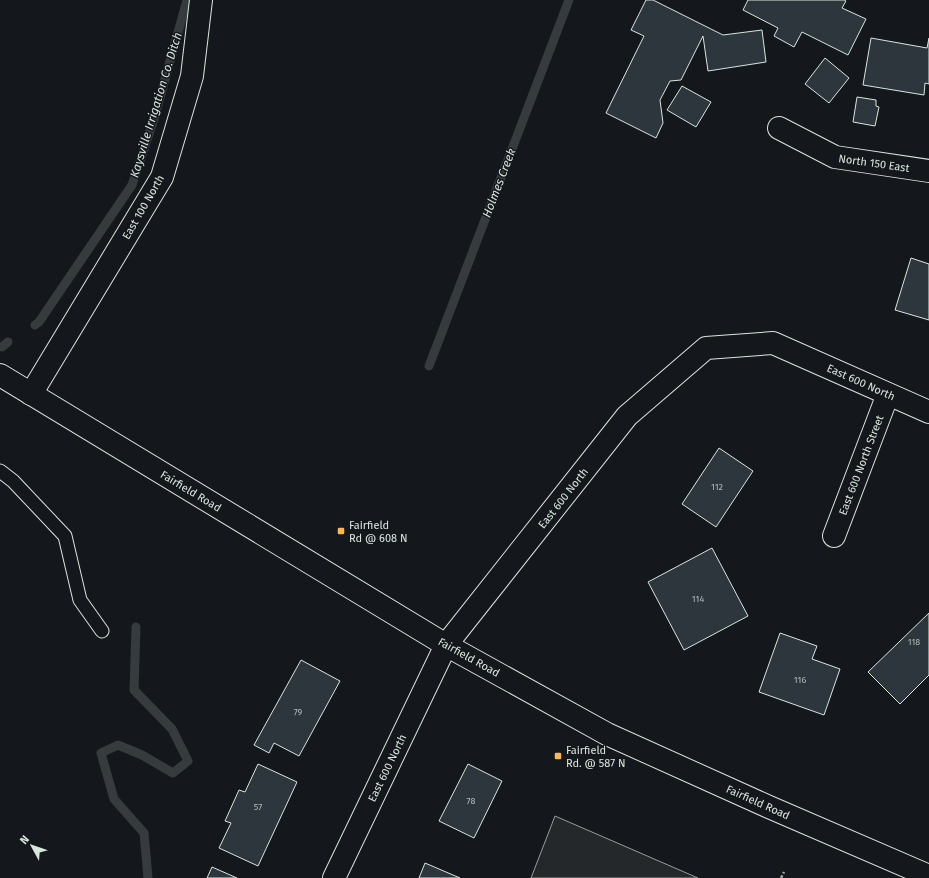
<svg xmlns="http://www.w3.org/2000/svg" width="929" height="878" viewBox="0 0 929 878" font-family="'Fira Sans',sans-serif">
<rect width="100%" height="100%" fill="#14181c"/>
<!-- parking -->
<path fill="#24282b" stroke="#939e99" d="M555 816 698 878H531Z"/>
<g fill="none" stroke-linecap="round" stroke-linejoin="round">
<!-- stream -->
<path stroke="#363b3e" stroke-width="9" d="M35 325 39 322 132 185 154 119 187 0
M2 347 8 342
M429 366 569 0
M136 627 134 690 172 729 188 761 173 773 142 755 118 745 101 753 114 799 144 833 148 878"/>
</g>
<!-- building -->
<path fill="#2c363c" stroke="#d8e6dc" d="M646 0H653L723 35 762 30 766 62 708 71 703 36 681 80 670 81 660 100 663 123 656 138 606 113 644 36 631 30Z
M748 0H844L846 1 842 8 866 19 848 55 802 32 794 47 774 36 778 28 743 10Z
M871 38 927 48 929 38V84L925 83 924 95 863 85Z
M825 58 849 78 829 103 805 84Z
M682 86 711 102 696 127 667 110Z
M857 97 876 100V106L879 107 875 126 853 122Z
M911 258 929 264V320L895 310Z
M719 448 753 471 716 527 682 504Z
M712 548 748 616 684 650 648 582Z
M929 613V675L900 704 868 672Z
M780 633 817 646 812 659 840 669 824 715 759 692Z
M301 660 340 681 299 756 274 743 269 753 254 745Z
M258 764 297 782 258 866 219 848 231 823 225 821 239 790 245 792Z
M468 764 502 781 474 838 439 821Z
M425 863 460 878H419Z
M212 867 237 878H207Z"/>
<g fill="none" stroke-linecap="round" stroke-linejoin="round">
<!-- service casing -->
<g stroke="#d8e6dc" stroke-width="15">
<path id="service" d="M0 471 13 481 65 536 80 600 102 631"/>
</g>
<!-- minor casing -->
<g stroke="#d8e6dc" stroke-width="24">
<path id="minor" d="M779 128 835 157 929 171
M31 394 162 177 192 76 201 0
M834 536 888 394
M334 878 446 645 627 416 706 348 773 343 929 412"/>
</g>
<!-- tertiary casing -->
<g stroke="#d8e6dc" stroke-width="24">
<path id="tertiary" d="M0 375 446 645 607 734 769 807 929 876"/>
</g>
<!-- path -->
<path stroke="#9da8a2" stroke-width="2.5" stroke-dasharray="3 2" stroke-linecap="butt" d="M781 878 784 872"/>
<!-- service -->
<use href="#service" stroke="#14181c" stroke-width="13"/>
<!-- minor -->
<use href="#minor" stroke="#14181c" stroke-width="22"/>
<!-- tertiary -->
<use href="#tertiary" stroke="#14181c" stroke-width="22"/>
</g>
<!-- markers -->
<g fill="#ffb74d" stroke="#14181c" stroke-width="1.5">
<rect x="337" y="527" width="8" height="8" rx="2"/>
<rect x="554" y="752" width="8" height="8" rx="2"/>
</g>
<g text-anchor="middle" stroke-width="3" stroke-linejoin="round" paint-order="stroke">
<!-- number labels -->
<g font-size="9" fill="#adbab4">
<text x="717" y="490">112</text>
<text x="698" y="602">114</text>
<text x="914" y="645">118</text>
<text x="800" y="683">116</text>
<text x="298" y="715">79</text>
<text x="471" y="804">78</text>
<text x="258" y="810">57</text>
</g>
<!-- street labels -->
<g font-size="11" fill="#d8e6dc" stroke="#14181c">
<text transform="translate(874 163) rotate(8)" y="4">North 150 East</text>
<text transform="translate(143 207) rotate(-60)" y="4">East 100 North</text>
<text transform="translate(861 382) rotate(24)" y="4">East 600 North</text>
<text transform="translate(861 465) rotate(-69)" y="4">East 600 North Street</text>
<text transform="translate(191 491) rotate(31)" y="4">Fairfield Road</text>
<text transform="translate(563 498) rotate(-52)" y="4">East 600 North</text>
<text transform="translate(469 657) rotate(29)" y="4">Fairfield Road</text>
<text transform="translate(387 768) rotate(-64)" y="4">East 600 North</text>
<text transform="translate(758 802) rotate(24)" y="4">Fairfield Road</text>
</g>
<!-- poi labels -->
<g font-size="11" fill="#d8e6dc" stroke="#14181c" text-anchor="start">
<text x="349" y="529">Fairfield<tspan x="349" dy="13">Rd @ 608 N</tspan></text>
<text x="566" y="754">Fairfield<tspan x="566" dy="13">Rd. @ 587 N</tspan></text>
</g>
<!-- water labels -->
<g font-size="12" font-style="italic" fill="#d8e6dc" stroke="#14181c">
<text transform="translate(156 105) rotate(-73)" y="4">Kaysville Irrigation Co. Ditch</text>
<text transform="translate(499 183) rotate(-69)" y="4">Holmes Creek</text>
</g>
</g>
<!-- north arrow -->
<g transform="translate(32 846) rotate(310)" stroke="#14181c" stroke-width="3" paint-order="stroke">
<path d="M0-3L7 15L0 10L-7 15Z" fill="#d8e6dc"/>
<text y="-6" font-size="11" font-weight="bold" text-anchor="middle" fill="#d8e6dc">N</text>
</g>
</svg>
